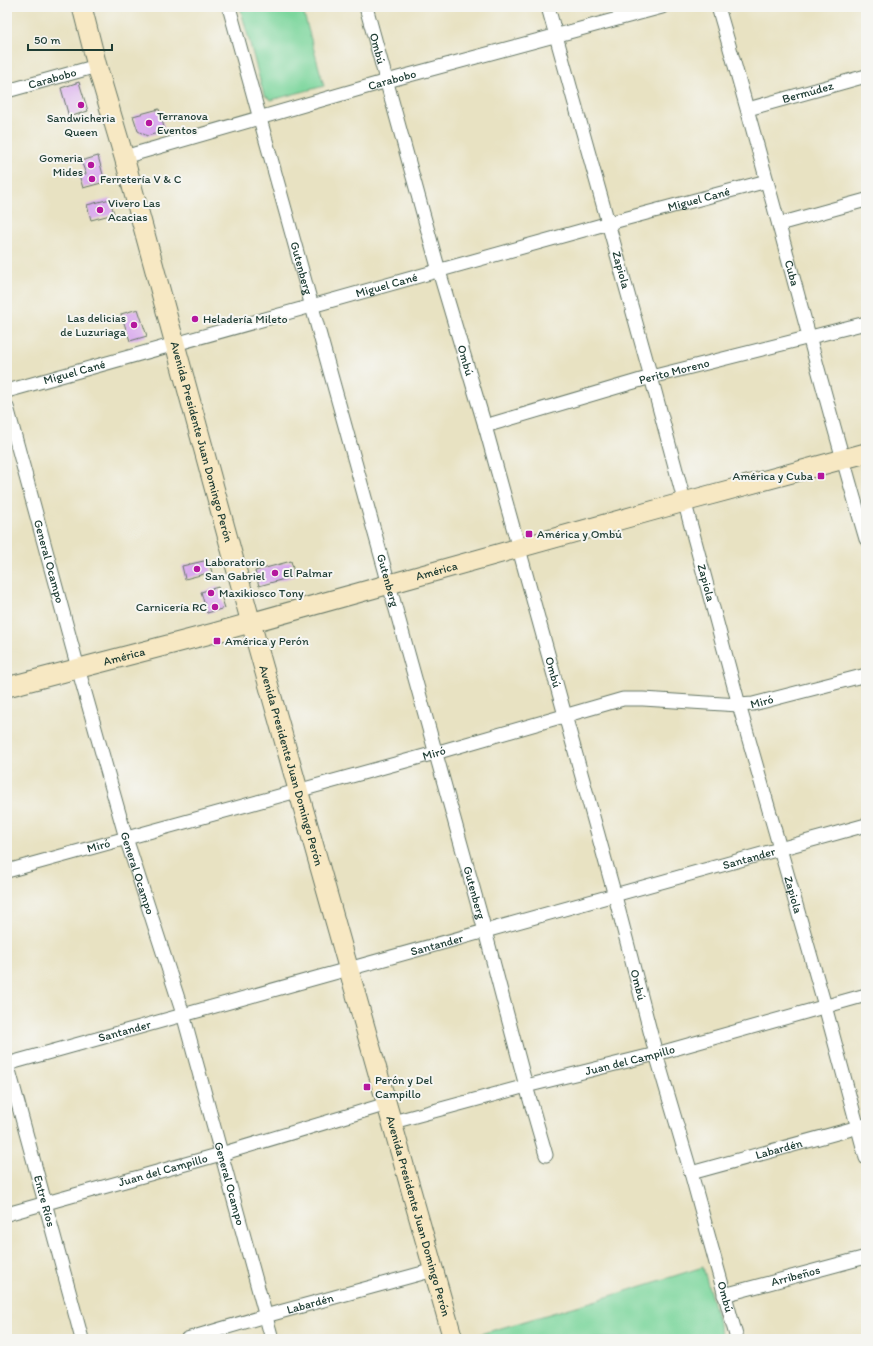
<svg xmlns="http://www.w3.org/2000/svg" width="873" height="1346" viewBox="0 0 873 1346" font-family="Itim,sans-serif">
<rect width="100%" height="100%" fill="#f6f6f2"/>
<filter id="ink" filterUnits="userSpaceOnUse"><feTurbulence type="fractalNoise" baseFrequency=".025" numOctaves="2"/><feDisplacementMap in="SourceGraphic" scale="8" xChannelSelector="R" yChannelSelector="G"/><feConvolveMatrix kernelMatrix="1 2 1 2 8 2 1 2 1" color-interpolation-filters="sRGB"/></filter>
<filter id="wash" filterUnits="userSpaceOnUse"><feTurbulence type="fractalNoise" baseFrequency=".012" numOctaves="4" result="noise"/><feDisplacementMap in="SourceGraphic" scale="16" xChannelSelector="R" yChannelSelector="G"/><feGaussianBlur stdDeviation="0.9" result="paint"/><feColorMatrix in="noise" values="0 0 0 0 0 0 0 0 0 0 0 0 0 0 0 0 0 1.4 0 .05"/><feComposite in="paint" operator="in"/></filter>
<g filter="url(#wash)">
<rect width="100%" height="100%" fill="#e8e2c2"/>
<!-- green -->
<path fill="#7bd69c" stroke="#4d8a68" d="M240 7H302L324 86 271 100 264 95Z
M703 1267 723 1339H471L470 1337 594 1301Z"/>
<g id="blocks">
<!-- building -->
<path fill="#d9abed" d="M79 82 88 111 69 117 61 88Z
M159 109 165 131 147 136 138 131 133 116Z
M98 156 105 182 83 188 79 175 86 174 81 161Z
M110 199 114 214 91 220 87 205Z
M138 309 147 336 130 341 121 314Z
M208 560 212 572 185 579 182 566Z
M291 561 295 576 259 586 255 571Z
M218 587 225 608 207 613 201 592Z"/>
</g>
</g>
<g filter="url(#ink)">
<use href="#blocks" fill-opacity="0" stroke="#657766" stroke-width="1"/>
<g fill="none" stroke-linecap="round" stroke-linejoin="round">
<!-- street casing -->
<g stroke="#657766" stroke-width="15">
<g id="street">
<path id="s1" d="M229 7 485 931 526 1086 546 1155"/>
<path id="s2" d="M366 7 439 271 485 426 615 896 656 1054 691 1173 737 1339"/>
<path id="s3" d="M548 7 651 377 739 705 825 1006 866 1158"/>
<path id="s4" d="M718 7C770 184 814 363 866 539"/>
<path id="s5" d="M7 91 97 66"/>
<path id="s6" d="M748 109 866 76"/>
<path id="s7" d="M124 157 387 81 662 7"/>
<path d="M779 224 866 200"/>
<path id="s8" d="M7 391 609 223 767 181"/>
<path id="s9" d="M7 407 78 668 126 838 183 1014 272 1339"/>
<path id="s10" d="M485 426 651 377 866 323"/>
<path id="s11" d="M7 871 435 753 623 699H643L739 705 753 704 866 675"/>
<path id="s12" d="M7 1063 82 1339"/>
<path id="s13" d="M7 1064C293 983 580 907 866 825"/>
<path id="s14" d="M393 1122 526 1086 656 1054 866 995"/>
<path id="s15" d="M691 1173 866 1125"/>
<path id="s16" d="M7 1214 221 1154 387 1104"/>
<path id="s17" d="M724 1295 866 1257"/>
<path id="s18" d="M187 1339 265 1316 434 1270"/>
</g>
</g>
<!-- secondary casing -->
<g stroke="#657766" stroke-width="21">
<g id="secondary">
<path id="s19" d="M82 7 97 66 124 157 251 623 453 1339"/>
<path id="s20" d="M7 687 214 633 684 502 866 453"/>
</g>
</g>
<!-- street -->
<use href="#street" stroke="#fff" stroke-width="13"/>
<!-- secondary -->
<use href="#secondary" stroke="#f7e8c3" stroke-width="19"/>
</g>
</g>
<!-- markers -->
<g fill="#b5179e" stroke="#f6f6f2" stroke-width="1.5">
<circle cx="81" cy="105" r="4"/>
<circle cx="149" cy="123" r="4"/>
<circle cx="91" cy="165" r="4"/>
<circle cx="92" cy="179" r="4"/>
<circle cx="100" cy="210" r="4"/>
<circle cx="195" cy="319" r="4"/>
<circle cx="134" cy="325" r="4"/>
<rect x="817" y="472" width="8" height="8" rx="2"/>
<rect x="525" y="530" width="8" height="8" rx="2"/>
<circle cx="197" cy="569" r="4"/>
<circle cx="275" cy="573" r="4"/>
<circle cx="211" cy="593" r="4"/>
<circle cx="215" cy="607" r="4"/>
<rect x="213" y="637" width="8" height="8" rx="2"/>
<rect x="363" y="1083" width="8" height="8" rx="2"/>
</g>
<g text-anchor="middle" stroke-width="4" stroke-linejoin="round" paint-order="stroke">
<!-- street labels -->
<g font-size="12" fill="#1f3d34" stroke="#f6f6f2">
<text dy="4" stroke="none"><textPath href="#s2" startOffset="43">Ombú</textPath></text>
<text dy="4" stroke="none"><textPath href="#s5" startOffset="47">Carabobo</textPath></text>
<text dy="4" stroke="none"><textPath href="#s7" startOffset="279">Carabobo</textPath></text>
<text dy="4" stroke="none"><textPath href="#s6" startOffset="62">Bermúdez</textPath></text>
<text dy="4" stroke="none"><textPath href="#s8" startOffset="718">Miguel Cané</textPath></text>
<text dy="4" stroke="none"><textPath href="#s1" startOffset="271">Gutenberg</textPath></text>
<text dy="4" stroke="none"><textPath href="#s3" startOffset="273">Zapiola</textPath></text>
<text dy="4" stroke="none"><textPath href="#s4" startOffset="276">Cuba</textPath></text>
<text dy="4" stroke="none"><textPath href="#s8" startOffset="394">Miguel Cané</textPath></text>
<text dy="4" stroke="none"><textPath href="#s2" startOffset="367">Ombú</textPath></text>
<text dy="4" stroke="none"><textPath href="#s10" startOffset="197">Perito Moreno</textPath></text>
<text dy="4" stroke="none"><textPath href="#s8" startOffset="70">Miguel Cané</textPath></text>
<text dy="4" stroke="none"><textPath href="#s19" startOffset="451">Avenida Presidente Juan Domingo Perón</textPath></text>
<text dy="4" stroke="none"><textPath href="#s9" startOffset="160">General Ocampo</textPath></text>
<text dy="4" stroke="none"><textPath href="#s20" startOffset="445">América</textPath></text>
<text dy="4" stroke="none"><textPath href="#s1" startOffset="595">Gutenberg</textPath></text>
<text dy="4" stroke="none"><textPath href="#s3" startOffset="597">Zapiola</textPath></text>
<text dy="4" stroke="none"><textPath href="#s20" startOffset="121">América</textPath></text>
<text dy="4" stroke="none"><textPath href="#s2" startOffset="691">Ombú</textPath></text>
<text dy="4" stroke="none"><textPath href="#s11" startOffset="779">Miró</textPath></text>
<text dy="4" stroke="none"><textPath href="#s11" startOffset="443">Miró</textPath></text>
<text dy="4" stroke="none"><textPath href="#s19" startOffset="787">Avenida Presidente Juan Domingo Perón</textPath></text>
<text dy="4" stroke="none"><textPath href="#s11" startOffset="95">Miró</textPath></text>
<text dy="4" stroke="none"><textPath href="#s13" startOffset="770">Santander</textPath></text>
<text dy="4" stroke="none"><textPath href="#s9" startOffset="484">General Ocampo</textPath></text>
<text dy="4" stroke="none"><textPath href="#s1" startOffset="919">Gutenberg</textPath></text>
<text dy="4" stroke="none"><textPath href="#s3" startOffset="921">Zapiola</textPath></text>
<text dy="4" stroke="none"><textPath href="#s13" startOffset="446">Santander</textPath></text>
<text dy="4" stroke="none"><textPath href="#s2" startOffset="1015">Ombú</textPath></text>
<text dy="4" stroke="none"><textPath href="#s13" startOffset="122">Santander</textPath></text>
<text dy="4" stroke="none"><textPath href="#s14" startOffset="245">Juan del Campillo</textPath></text>
<text dy="4" stroke="none"><textPath href="#s15" startOffset="91">Labardén</textPath></text>
<text dy="4" stroke="none"><textPath href="#s16" startOffset="162">Juan del Campillo</textPath></text>
<text dy="4" stroke="none"><textPath href="#s9" startOffset="808">General Ocampo</textPath></text>
<text dy="4" stroke="none"><textPath href="#s12" startOffset="143">Entre Ríos</textPath></text>
<text dy="4" stroke="none"><textPath href="#s19" startOffset="1255">Avenida Presidente Juan Domingo Perón</textPath></text>
<text dy="4" stroke="none"><textPath href="#s17" startOffset="74">Arribeños</textPath></text>
<text dy="4" stroke="none"><textPath href="#s2" startOffset="1339">Ombú</textPath></text>
<text dy="4" stroke="none"><textPath href="#s18" startOffset="128">Labardén</textPath></text>
</g>
<!-- poi labels -->
<g font-size="12" fill="#1f3d34" stroke="#f6f6f2" text-anchor="start">
<text x="157" y="120">Terranova<tspan x="157" dy="14">Eventos</tspan></text>
<text x="81" y="122" text-anchor="middle">Sandwicheria<tspan x="81" dy="14">Queen</tspan></text>
<text x="83" y="162" text-anchor="end">Gomeria<tspan x="83" dy="14">Mides</tspan></text>
<text x="100" y="183">Ferretería V &amp; C</text>
<text x="108" y="207">Vivero Las<tspan x="108" dy="14">Acacias</tspan></text>
<text x="126" y="322" text-anchor="end">Las delicias<tspan x="126" dy="14">de Luzuriaga</tspan></text>
<text x="203" y="323">Heladería Mileto</text>
<text x="813" y="480" text-anchor="end">América y Cuba</text>
<text x="537" y="538">América y Ombú</text>
<text x="205" y="566">Laboratorio<tspan x="205" dy="14">San Gabriel</tspan></text>
<text x="283" y="577">El Palmar</text>
<text x="219" y="597">Maxikiosco Tony</text>
<text x="207" y="611" text-anchor="end">Carnicería RC</text>
<text x="225" y="645">América y Perón</text>
<text x="375" y="1084">Perón y Del<tspan x="375" dy="14">Campillo</tspan></text>
</g>
</g>
<!-- margin -->
<rect width="873" height="1346" fill="none" stroke="#f6f6f2" stroke-width="24"/>
<!-- scale -->
<path d="M28 44v6h84v-6" fill="none" stroke="#1f3d34" stroke-width="2"/>
<text x="34" y="44" font-size="12" fill="#1f3d34" stroke="#f6f6f2" stroke-width="3" paint-order="stroke">50 m</text>
</svg>
